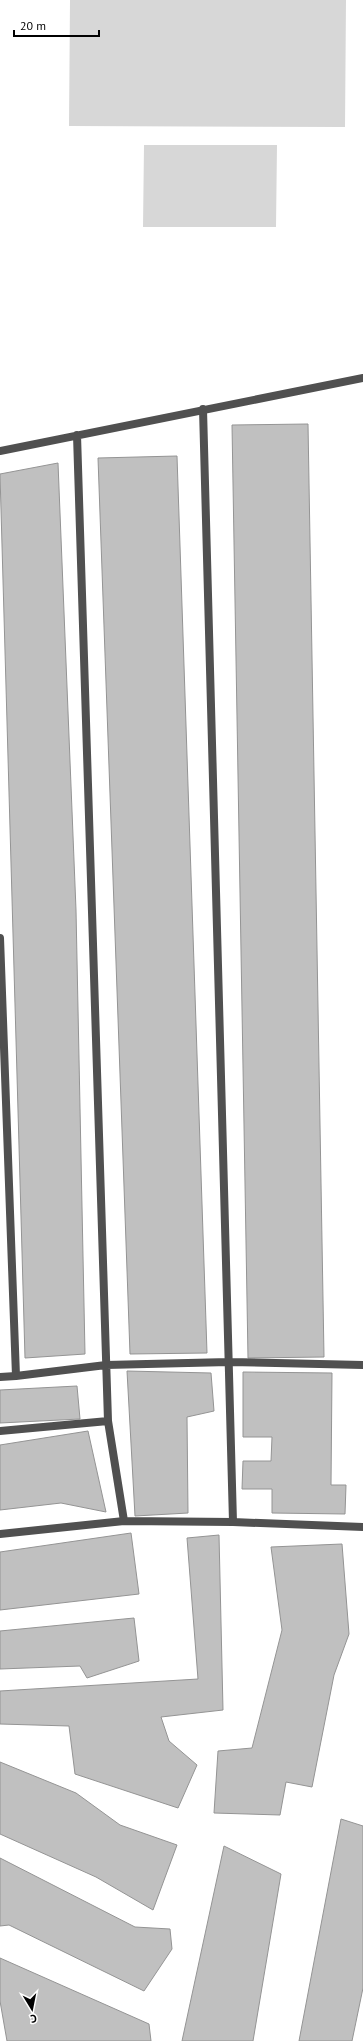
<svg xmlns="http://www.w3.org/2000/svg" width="363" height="2041" viewBox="0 0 363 2041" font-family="'PT Sans',sans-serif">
<rect width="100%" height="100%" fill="#fff"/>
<!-- green -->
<path fill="#d7d7d7" d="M70 0H346L345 127 69 126Z
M144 145H277L276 227H143Z"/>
<!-- building -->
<path fill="#c0c0c0" stroke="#949494" d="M308 424 324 1357 248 1358 232 425Z
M177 456 207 1353 130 1354 98 458Z
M58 463 76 910 85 1354 25 1358 0 474Z
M127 1371 211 1373 214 1411 187 1417 188 1513 135 1516Z
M243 1372 332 1373 331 1485H346L345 1514 272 1513V1489H242L243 1461H271L272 1437H243Z
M77 1386 80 1419 0 1423V1390Z
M88 1431 106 1512 61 1503 0 1510V1445Z
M131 1533 139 1594 0 1610V1552Z
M219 1535 223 1710 161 1717 169 1741 197 1765 178 1808 75 1774 69 1726 0 1724V1691L198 1679 187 1538Z
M342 1544 349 1634 334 1675 312 1787 286 1782 280 1815 214 1813 218 1751 252 1748 282 1630 271 1547Z
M134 1618 139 1661 87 1678 80 1666 0 1669V1631Z
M0 1762 76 1793 120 1825 177 1845 153 1910 96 1877 0 1834Z
M341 1819 363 1826V1988L352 2041H299Z
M224 1846 281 1874 253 2041H182Z
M0 1858 135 1927 170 1929 172 1949 144 1991 9 1925 0 1926Z
M0 1958 149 2024 151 2041H7L0 2001Z"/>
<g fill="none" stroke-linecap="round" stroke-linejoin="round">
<!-- lane -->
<path stroke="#505050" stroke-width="8" d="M203 409 233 1522 363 1527
M77 435 108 1421 124 1521
M0 451 363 378
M0 938 16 1376 106 1365 229 1362 363 1365
M0 1377 16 1376
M0 1431 108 1421
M0 1534 124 1521 233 1522"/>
</g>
<!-- north arrow -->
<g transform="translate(32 2009) rotate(170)" stroke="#ffffff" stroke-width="3" paint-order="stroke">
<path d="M0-3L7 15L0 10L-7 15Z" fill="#000000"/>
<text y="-6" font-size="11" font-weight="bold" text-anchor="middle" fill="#000000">С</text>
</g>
<!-- scale -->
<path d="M14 30v6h85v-6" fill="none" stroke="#000000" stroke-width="2"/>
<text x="20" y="30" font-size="12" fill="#000000" stroke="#ffffff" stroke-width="3" paint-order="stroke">20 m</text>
</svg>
